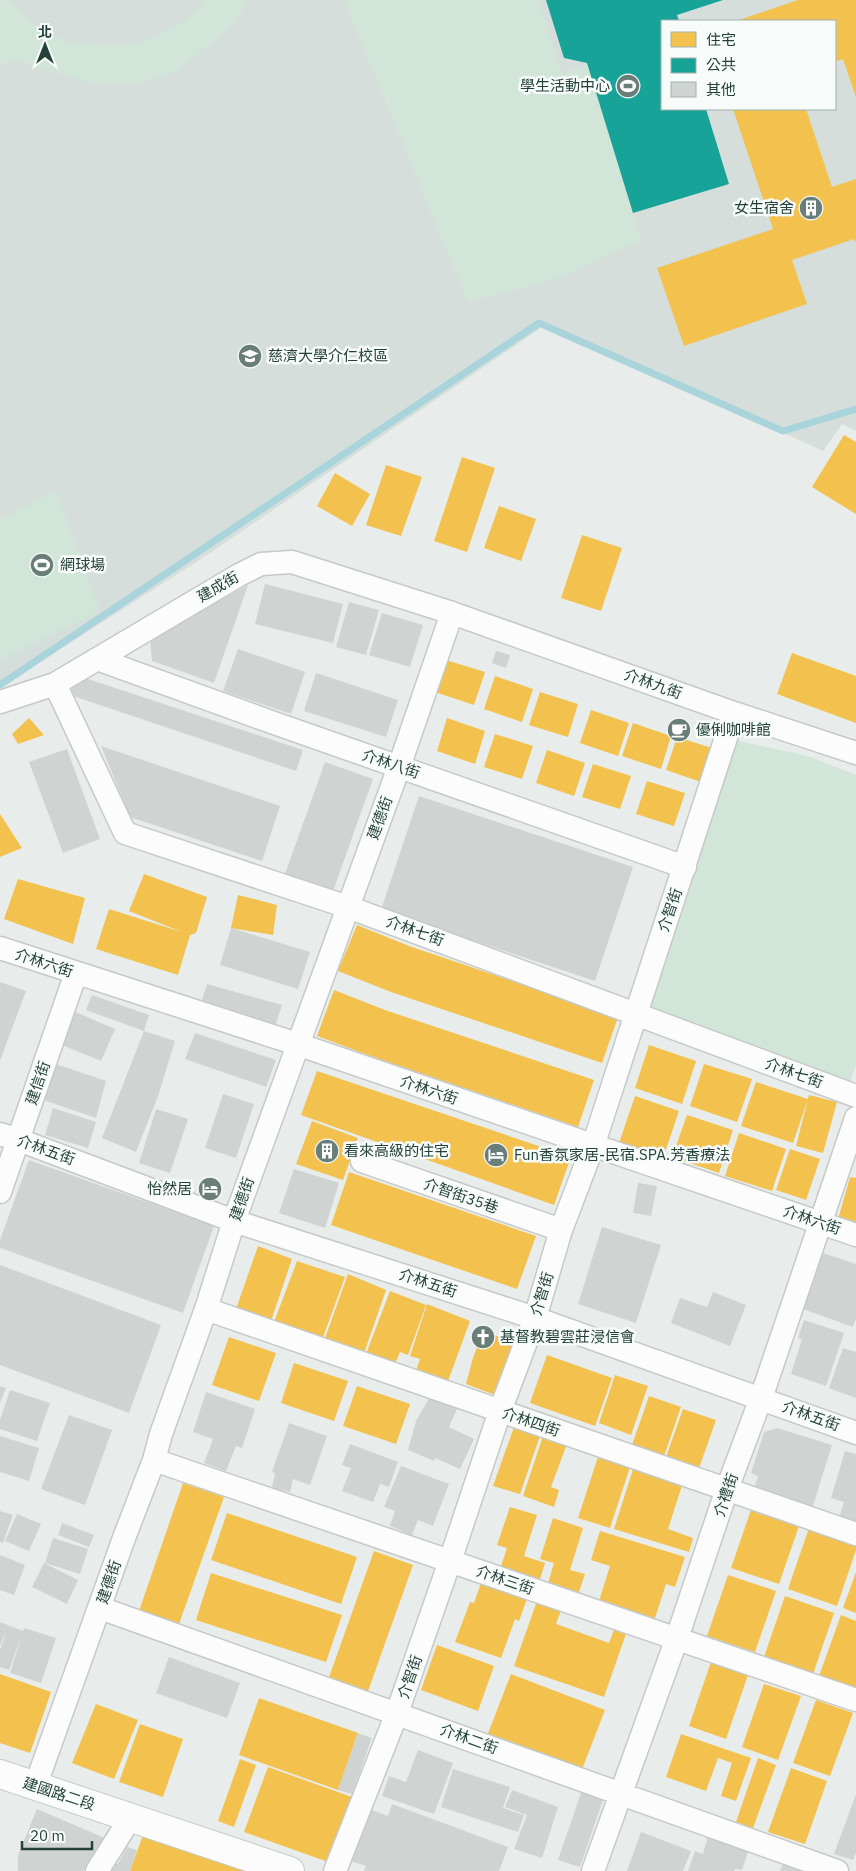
<svg xmlns="http://www.w3.org/2000/svg" width="856" height="1871" viewBox="0 0 856 1871" font-family="'IBM Plex Sans','Noto Sans TC',sans-serif">
<rect width="100%" height="100%" fill="#e8edeb"/>
<!-- built -->
<path fill="#d6dedb" fill-rule="evenodd" d="M0 0H856V431L842 424 823 451 547 324 198 561 29 669 0 682ZM662 21H835V109H662Z"/>
<!-- green -->
<path fill="#d1e6d8" d="M0 0H10L37 28 65 41 121 46 155 38 186 20 205 0H249L235 22 205 48 177 70 140 84 87 82 18 60 0 65Z
M344 0H538L562 75 587 63 641 240 555 279 468 302Z
M56 491 100 611 0 660V520Z
M734 740 808 756 856 775V1066L850 1082 646 1009 687 899Z"/>
<!-- homes -->
<path fill="#f2c14e" d="M798 0H856V97L843 59 835 62V21H736Z
M733 109H806L832 187 856 179V243L854 239 792 260 807 304 684 346 657 268 773 229Z
M844 435 856 442V514L812 487Z
M462 457 495 468 467 552 434 541Z
M386 465 422 477 401 536 366 525Z
M335 473 370 494 352 526 317 506Z
M499 506 536 519 521 561 484 548Z
M582 535 622 548 601 611 561 598Z
M792 653 856 676V723L777 694Z
M446 660 485 672 474 705 435 692Z
M495 676 533 689 522 722 484 709Z
M540 692 578 704 568 737 529 725Z
M591 710 629 723 618 756 580 743Z
M29 718 44 735 18 744 12 734Z
M447 718 485 731 475 764 437 751Z
M633 723 671 736 661 769 622 756Z
M495 734 533 746 522 779 484 767Z
M677 737 715 749 704 783 666 770Z
M547 750 585 763 574 796 536 783Z
M593 764 631 776 620 809 582 797Z
M647 781 685 793 674 826 636 814Z
M0 814 22 848 0 857Z
M144 874 207 897 196 933 190 935 178 975 96 949 109 909 182 932 129 911Z
M18 879 85 898 73 944 4 919Z
M238 895 277 905 273 935 231 928Z
M357 925 409 946 618 1017 602 1063 391 992 338 971Z
M334 990 385 1010 594 1080 578 1127 368 1055 317 1036Z
M649 1045 696 1061 682 1104 635 1088Z
M704 1064 752 1079 737 1122 690 1106Z
M317 1071 571 1157 554 1205 301 1115Z
M756 1082 808 1099 793 1143 741 1126Z
M809 1095 837 1102 823 1153 796 1146Z
M635 1096 679 1111 663 1158 619 1143Z
M687 1115 733 1130 719 1173 672 1157Z
M312 1121 358 1138 343 1180 296 1164Z
M739 1133 786 1149 772 1191 725 1176Z
M790 1149 820 1159 806 1200 776 1190Z
M349 1172 536 1236 517 1289 331 1225Z
M850 1177 856 1178V1228L837 1223Z
M258 1246 292 1259 270 1324 236 1309Z
M297 1261 345 1277 322 1340 274 1322Z
M348 1274 386 1290 363 1356 324 1341Z
M390 1291 426 1305 408 1355 400 1352 395 1364 366 1354Z
M427 1304 470 1321 448 1381 416 1371 420 1359 410 1356Z
M483 1331 514 1342 495 1395 466 1384 473 1358Z
M229 1337 276 1353 259 1401 212 1385Z
M547 1355 612 1378 595 1426 530 1403Z
M294 1363 348 1381 334 1421 281 1403Z
M615 1375 648 1386 631 1435 599 1423Z
M357 1386 410 1404 396 1444 343 1426Z
M649 1396 681 1407 664 1456 632 1445Z
M683 1409 716 1420 699 1468 666 1457Z
M514 1427 540 1436 520 1494 493 1486Z
M543 1436 567 1444 551 1487 559 1490 554 1507 523 1496Z
M599 1454 631 1464 610 1528 578 1518Z
M635 1463 684 1479 668 1529 693 1538 689 1552 614 1529Z
M183 1483 224 1497 178 1627 138 1614Z
M510 1507 537 1515 524 1556 545 1563 539 1582 500 1569 507 1548 497 1545Z
M752 1507 800 1523 779 1584 731 1568Z
M227 1513 357 1557 341 1604 211 1560Z
M553 1518 583 1528 570 1570 585 1574 579 1592 548 1583 554 1563 540 1559Z
M809 1528 856 1544V1550L837 1606 788 1589Z
M600 1531 685 1557 675 1587 666 1584 655 1618 599 1601 610 1566 591 1560Z
M374 1551 413 1565 367 1694 328 1680Z
M856 1572V1613L843 1608Z
M211 1573 342 1615 326 1662 196 1620Z
M728 1575 776 1591 755 1652 707 1636Z
M482 1580 528 1596 519 1621 515 1619 501 1658 455 1642 470 1602 474 1603Z
M785 1596 834 1613 813 1674 764 1657Z
M537 1601 561 1610 556 1624 609 1643 615 1627 627 1631 604 1697 514 1666Z
M841 1615 856 1621V1689L819 1676Z
M437 1645 494 1666 478 1711 421 1690Z
M711 1662 748 1675 726 1739 689 1726Z
M0 1674 51 1692 30 1753 0 1743Z
M511 1674 605 1710 581 1772 487 1736Z
M764 1684 801 1696 778 1760 742 1747Z
M259 1698 358 1733 338 1790 239 1755Z
M816 1700 853 1713 830 1776 793 1763Z
M96 1704 138 1720 114 1779 72 1763Z
M140 1724 183 1739 163 1797 119 1782Z
M681 1734 751 1758 736 1801 721 1796 732 1763 718 1758 706 1791 666 1777Z
M758 1758 776 1765 753 1828 736 1822Z
M240 1759 256 1765 234 1827 218 1821Z
M268 1767 352 1797 328 1862 244 1832Z
M791 1768 827 1781 805 1844 768 1832Z
M143 1835 245 1871H130Z"/>
<!-- public -->
<path fill="#17a398" d="M546 0H723L677 15 679 21H662V109H706L729 184 633 213 587 63 564 58Z"/>
<g fill="none" stroke-linecap="round" stroke-linejoin="round">
<!-- stream -->
<path stroke="#a9d4db" stroke-width="7" d="M0 685 539 323 783 431 856 409"/>
</g>
<!-- building -->
<path fill="#cfd4d2" d="M265 584 343 604 333 643 255 624Z
M248 585 214 683 152 661 150 638Z
M349 602 379 610 366 655 336 647Z
M382 613 423 625 410 667 369 655Z
M238 649 305 672 291 714 223 691Z
M496 651 510 655 506 668 492 663Z
M316 673 398 700 386 737 304 711Z
M76 675 303 750 296 771 70 695Z
M101 746 280 806 262 861 130 817Z
M67 749 100 839 63 853 29 762Z
M325 762 373 779 333 891 285 874Z
M419 796 633 867 595 981 381 910Z
M231 928 310 952 298 989 220 965Z
M0 982 26 991 0 1061Z
M207 984 282 1005 275 1027 200 1006Z
M92 995 149 1015 144 1031 86 1010Z
M71 1010 115 1029 101 1061 57 1043Z
M144 1031 175 1041 158 1096 136 1152 102 1138Z
M195 1033 276 1060 266 1087 185 1059Z
M47 1061 106 1081 96 1118 35 1097Z
M223 1094 254 1104 236 1158 205 1148Z
M53 1108 96 1122 88 1148 45 1135Z
M156 1109 188 1119 170 1173 139 1163Z
M29 1160 214 1226 183 1313 0 1248V1240Z
M294 1169 339 1183 325 1228 279 1213Z
M638 1183 657 1186 651 1216 633 1213Z
M602 1227 661 1245 636 1323 578 1304Z
M823 1253 856 1264V1318L853 1327 803 1309Z
M0 1265 161 1325 129 1413 0 1365Z
M713 1292 746 1305 730 1346 671 1323 680 1298 707 1307Z
M804 1320 844 1333 826 1386 791 1374 802 1339 798 1338Z
M843 1348 856 1352V1398L829 1388Z
M0 1386 6 1388 0 1403Z
M10 1390 50 1403 37 1441 0 1429V1420Z
M206 1392 255 1409 242 1448 236 1446 226 1471 204 1463 213 1439 193 1432Z
M431 1395 458 1407 449 1427 474 1439 460 1469 435 1458 434 1461 408 1450 416 1421Z
M69 1415 112 1430 85 1505 41 1489Z
M289 1423 327 1436 310 1485 293 1479 290 1492 272 1488 275 1473 272 1472Z
M777 1428 832 1445 812 1509 755 1486 758 1476 751 1473 764 1432Z
M0 1436 39 1448 29 1481 0 1472Z
M350 1444 398 1462 389 1487 380 1484 373 1502 342 1491 351 1468 342 1465Z
M845 1451 856 1454V1523L839 1518 844 1502 831 1498Z
M401 1466 449 1484 433 1526 418 1520 412 1535 390 1526 395 1511 384 1507Z
M0 1511 13 1515 3 1543 0 1542Z
M17 1514 41 1524 29 1551 5 1541Z
M62 1523 94 1535 89 1547 58 1535Z
M53 1538 88 1549 80 1574 45 1563Z
M0 1555 25 1565 14 1595 0 1590Z
M44 1563 78 1580 67 1604 32 1587Z
M0 1622 23 1631 24 1628 56 1638 41 1683 10 1673 22 1634 9 1670 0 1667V1650L7 1630 0 1646Z
M169 1657 240 1683 227 1718 156 1693Z
M358 1733 372 1738 352 1794 338 1790Z
M418 1750 453 1763 434 1814 382 1796 389 1776 406 1782Z
M453 1769 510 1787 503 1808 524 1815 518 1832 441 1807Z
M512 1790 558 1807 542 1858 514 1849 527 1815 505 1807Z
M582 1790 604 1797 580 1867 558 1860Z
M856 1794V1853L853 1860 834 1854Z
M392 1804 508 1847 499 1871H364L366 1866 348 1860 367 1808 388 1816Z
M37 1809 107 1839 83 1871H18V1855Z
M641 1832 691 1851 683 1871H627Z
M709 1832 750 1846 742 1870 735 1869 734 1871H688L695 1851 703 1854Z
M127 1847 137 1850 130 1871H105L109 1861 118 1864Z
M784 1861 809 1871H780Z"/>
<g fill="none" stroke-linecap="round" stroke-linejoin="round">
<!-- street casing -->
<g stroke="#c5cac8" stroke-width="25">
<path id="street" d="M97 659 274 723 685 867
M55 684 125 833 348 907 856 1096
M0 702 55 684 239 575 261 564 292 562 452 613 734 713 856 753
M0 948 297 1044 856 1235
M0 1134 19 1140 234 1221 535 1318 856 1433
M362 1161 561 1230
M0 1192 76 973
M206 1309 856 1534
M154 1460 856 1700
M100 1608 837 1871
M35 1787 124 1538 154 1460 161 1434 206 1309 234 1221 399 767 452 613
M97 1871 131 1817
M335 1871 397 1713 450 1561 500 1411 535 1318 561 1230 593 1146 734 713
M593 1871 677 1638 727 1489 761 1398 856 1118"/>
</g>
<!-- secondary casing -->
<g stroke="#c3cbc8" stroke-width="30">
<path id="secondary" d="M0 1774 290 1871"/>
</g>
<!-- street -->
<use href="#street" stroke="#fcfcfc" stroke-width="22"/>
<!-- secondary -->
<use href="#secondary" stroke="#fcfcfc" stroke-width="28"/>
</g>
<!-- icons -->
<defs>
<g id="stadium-disc" transform="scale(1.25)"><circle r="9.5" fill="#697e78" stroke="#f7fbf9"/><path d="M0-5a6.5 5 0 1 0 0 10a6.5 5 0 1 0 0-10ZM-3.5-1.8h7v3.6h-7Z" fill="#fff"/></g>
<g id="building-disc" transform="scale(1.25)"><circle r="9.5" fill="#697e78" stroke="#f7fbf9"/><path d="M-4-6H4V6H1V3H-1V6H-4ZM-2.5-4.3h1.7v1.8h-1.7ZM.8-4.3h1.7v1.8H.8ZM-2.5-1h1.7V.8h-1.7ZM.8-1h1.7V.8H.8Z" fill="#fff"/></g>
<g id="university-disc" transform="scale(1.25)"><circle r="9.5" fill="#697e78" stroke="#f7fbf9"/><path d="M0-5L7-2L0 1L-7-2ZM-4 1L0 2.5L4 1V4Q0 6-4 4Z" fill="#fff"/></g>
<g id="cafe-disc" transform="scale(1.25)"><circle r="9.5" fill="#697e78" stroke="#f7fbf9"/><path d="M-5.5-4.5H6V0H3Q3 3.5 0 3.5H-2.5Q-5.5 3.5-5.5 0ZM3-3.2v2h1.7v-2ZM-6 4.5H4V6H-6Z" fill="#fff"/></g>
<g id="hotel-disc" transform="scale(1.25)"><circle r="9.5" fill="#697e78" stroke="#f7fbf9"/><path d="M-6-4.5h1.5V1H6V5H4.5V3h-9V5H-6ZM-4 0a1.8 1.8 0 1 1 3.6 0ZM.5 0V-2.5h3Q6-2.5 6 0Z" fill="#fff"/></g>
<g id="church-disc" transform="scale(1.25)"><circle r="9.5" fill="#697e78" stroke="#f7fbf9"/><path d="M-1.2-6h2.4v3.5h3.3v2.4h-3.3V6h-2.4V-.1h-3.3v-2.4h3.3Z" fill="#fff"/></g>
</defs>
<g fill-rule="evenodd">
<use href="#stadium-disc" x="628" y="86"/>
<use href="#building-disc" x="811" y="208"/>
<use href="#university-disc" x="250" y="356"/>
<use href="#stadium-disc" x="42" y="565"/>
<use href="#cafe-disc" x="679" y="730"/>
<use href="#building-disc" x="327" y="1151"/>
<use href="#hotel-disc" x="496" y="1155"/>
<use href="#hotel-disc" x="210" y="1189"/>
<use href="#church-disc" x="483" y="1337"/>
</g>
<g text-anchor="middle" stroke-width="5" stroke-linejoin="round" paint-order="stroke">
<!-- poi labels -->
<g font-size="15" fill="#24423a" stroke="#f7fbf9" text-anchor="start">
<text x="610" y="91" text-anchor="end">學生活動中心</text>
<text x="794" y="213" text-anchor="end">女生宿舍</text>
<text x="268" y="361">慈濟大學介仁校區</text>
<text x="60" y="570">網球場</text>
<text x="696" y="735">優俐咖啡館</text>
<text x="344" y="1156">看來高級的住宅</text>
<text x="514" y="1160">Fun香氛家居-民宿.SPA.芳香療法</text>
<text x="192" y="1194" text-anchor="end">怡然居</text>
<text x="500" y="1342">基督教碧雲莊浸信會</text>
</g>
<!-- street labels -->
<g font-size="15" fill="#24423a" stroke="#f7fbf9">
<text transform="translate(218 587) rotate(-30)" y="5">建成街</text>
<text transform="translate(653 684) rotate(20)" y="5">介林九街</text>
<text transform="translate(391 764) rotate(19)" y="5">介林八街</text>
<text transform="translate(380 818) rotate(-70)" y="5">建德街</text>
<text transform="translate(670 910) rotate(-71)" y="5">介智街</text>
<text transform="translate(415 931) rotate(20)" y="5">介林七街</text>
<text transform="translate(44 963) rotate(18)" y="5">介林六街</text>
<text transform="translate(794 1073) rotate(20)" y="5">介林七街</text>
<text transform="translate(38 1083) rotate(-71)" y="5">建信街</text>
<text transform="translate(429 1090) rotate(19)" y="5">介林六街</text>
<text transform="translate(46 1150) rotate(20)" y="5">介林五街</text>
<text transform="translate(461 1196) rotate(19)" y="5">介智街35巷</text>
<text transform="translate(242 1199) rotate(-71)" y="5">建德街</text>
<text transform="translate(812 1220) rotate(19)" y="5">介林六街</text>
<text transform="translate(428 1283) rotate(18)" y="5">介林五街</text>
<text transform="translate(542 1294) rotate(-73)" y="5">介智街</text>
<text transform="translate(811 1416) rotate(20)" y="5">介林五街</text>
<text transform="translate(531 1422) rotate(19)" y="5">介林四街</text>
<text transform="translate(726 1495) rotate(-71)" y="5">介禮街</text>
<text transform="translate(505 1580) rotate(19)" y="5">介林三街</text>
<text transform="translate(109 1582) rotate(-71)" y="5">建德街</text>
<text transform="translate(410 1677) rotate(-71)" y="5">介智街</text>
<text transform="translate(469 1739) rotate(20)" y="5">介林二街</text>
<text transform="translate(59 1794) rotate(18)" y="5">建國路二段</text>
</g>
</g>
<!-- legend -->
<rect x="661" y="20" width="175" height="90" fill="#f7fbf9" stroke="#a3b1ad"/>
<rect x="671" y="32" width="25" height="15" fill="#f2c14e" stroke="#a3b1ad"/>
<text x="706" y="45" font-size="15" fill="#24423a">住宅</text>
<rect x="671" y="58" width="25" height="15" fill="#17a398" stroke="#a3b1ad"/>
<text x="706" y="70" font-size="15" fill="#24423a">公共</text>
<rect x="671" y="82" width="25" height="15" fill="#cfd4d2" stroke="#a3b1ad"/>
<text x="706" y="95" font-size="15" fill="#24423a">其他</text>
<!-- north arrow -->
<g transform="translate(45 45)" stroke="#f7fbf9" stroke-width="4" paint-order="stroke">
<path d="M0-4L9 19L0 12L-9 19Z" fill="#24423a"/>
<text y="-8" font-size="14" font-weight="bold" text-anchor="middle" fill="#24423a">北</text>
</g>
<!-- scale -->
<path d="M22 1841v8h70v-8" fill="none" stroke="#24423a" stroke-width="2.5"/>
<text x="30" y="1841" font-size="15" fill="#24423a" stroke="#f7fbf9" stroke-width="4" paint-order="stroke">20 m</text>
</svg>
